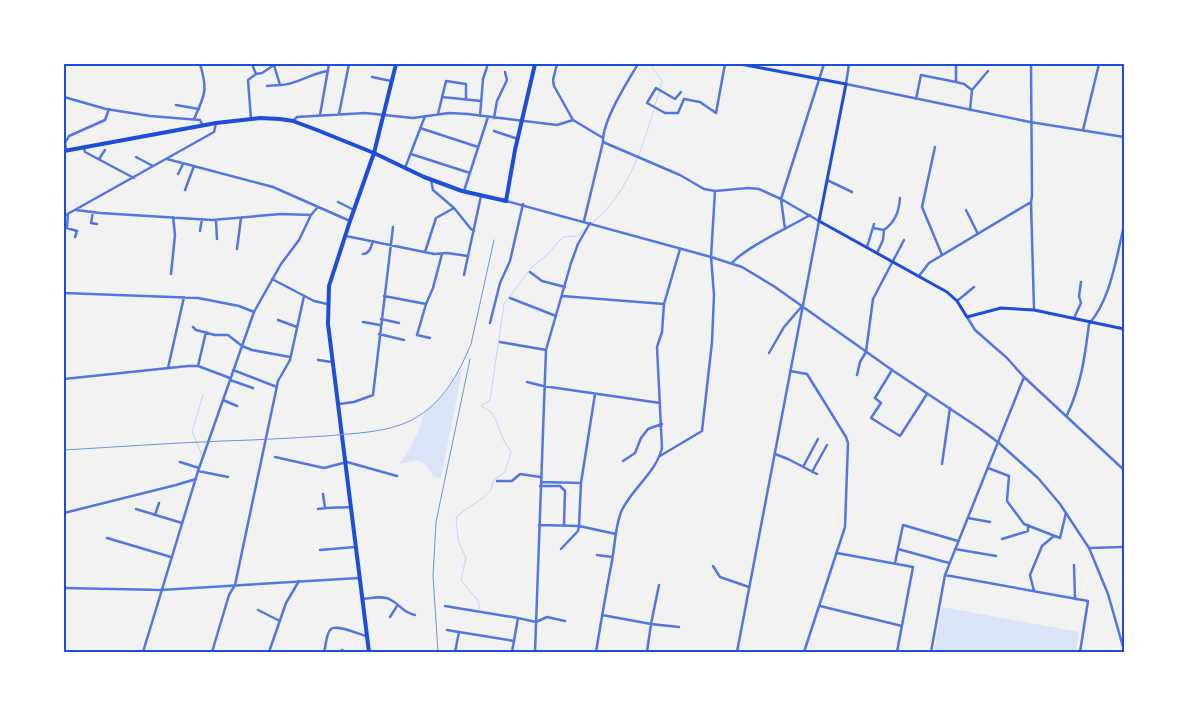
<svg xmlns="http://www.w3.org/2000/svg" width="1188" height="716" viewBox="0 0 1188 716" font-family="Ubuntu,sans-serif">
<rect width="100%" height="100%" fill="#f2f2f2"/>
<!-- green -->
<path fill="#dbe4f7" d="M463 367 441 478 434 477C421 457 423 459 399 464L408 451 418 432 425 412 444 395Z
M942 607 1079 632 1076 652H934Z"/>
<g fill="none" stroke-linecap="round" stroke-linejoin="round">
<!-- stream -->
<path stroke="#bfd3fe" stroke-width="1" d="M591 224C635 188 646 134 662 82 660 75 652 71 651 64
M202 455 192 432 203 395
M479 609V602L461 580 466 558 458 540 456 519 457 516 484 497 491 490 493 481 505 472 511 452 504 441 495 418 491 412 481 406 490 400 504 304 532 267 547 255 559 241 564 237 577 236 586 228"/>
<!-- minor -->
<path stroke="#5277de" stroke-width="2.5" d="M557 64 553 80 554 86 573 120 603 138
M1031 64 1032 196 1031 202 1034 309
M256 74 262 73 274 65 280 85C296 85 311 73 328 71
M372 77 391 81
M956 82 964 84 972 90 970 110
M267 86 280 85
M972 90 988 71
M681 92 675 99 656 88 647 103 665 113H678L684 99 700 102 716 113 725 64
M64 97 106 109 150 116 200 120 203 126
M442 97 481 101
M916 99 921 75 956 82V64
M176 105 199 109
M339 114 349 64
M438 114 446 81 466 84V99
M320 115 329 64
M480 116 483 79 487 67
M494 118 497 101 507 80 505 72
M194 119C205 95 208 90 200 64
M251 119 248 80 256 74 252 64
M293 121 297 117 365 113 413 118 449 113 468 114 557 125 573 120
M420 128 478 147
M1083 130 1099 64
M494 131 518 139
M603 142 680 175 704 189 715 191 748 188 759 189 781 199 819 221
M84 147 85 152 134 178
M935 147 922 207 942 255
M66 151 65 143 69 136 105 120 109 109
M411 154 470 173
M136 157 153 166
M99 159 105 150
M167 159 273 187 350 221
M405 168 425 116
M178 174 183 164
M431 180 433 190 454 208
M827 180 852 192
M185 190 194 166
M464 191 488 117
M338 202 354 210
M76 210 100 213 212 220 281 214 311 215
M966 210 978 234
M93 212 91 223 97 224
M68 214 67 228 77 231 75 237
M216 220 217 239
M584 221 603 142C602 122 627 82 638 64
M873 228 884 230 883 240 877 253
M785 229 781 199 824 64
M884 230C895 222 899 212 900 198
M200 231 202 219
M346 236 434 254 447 253 468 256 481 196
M867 247 874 224
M237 249 241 218
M425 252 436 218 454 208 471 229 474 231
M363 254C370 253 371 247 373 241
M732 263C746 247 790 227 810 215
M530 272 542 281 565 287
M171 274 175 235 173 217
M464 275 468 256
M919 276 929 263 1031 202
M272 279 314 301 327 304
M64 293 198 298 239 306 254 312
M384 296 426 304 417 335 430 338
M562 296 664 304
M510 298 556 316
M957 301 974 287
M426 304 433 288 442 254
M967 317 975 330 1007 358 1024 377 1124 470
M1074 318 1081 303 1079 296 1081 282
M381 319 399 323
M278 320 297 327
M363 322 380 325
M490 323 500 283 510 261 523 204
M193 327 196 330 215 335H228L242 346 252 350 290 357
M379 334 404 340
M500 342 546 350
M769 353 784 327 803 305
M318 360 332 362
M198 366 206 332
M168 368 184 297
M233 370 277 387
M892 370 875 398 881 403 871 418 900 436 927 394
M790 371 807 374 846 437 848 443 845 527 804 652
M857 375 860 362 866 352 873 299 904 240
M64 379 188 366H198L230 378
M230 380 253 388
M527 382 543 386 660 403
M223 400 237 406
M339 404 354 402 373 395 393 227
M1067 415C1081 386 1085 356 1089 324 1111 299 1116 258 1124 226
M775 454 788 459 817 474
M660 456 702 431 712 342 714 295 711 257 715 191
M275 457 324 468 347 462 397 476
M623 461 635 453 641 438 648 429 662 424
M180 462 199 468
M942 464 950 408
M803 467 818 439
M988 468 1009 476 1007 501 1024 524 1060 538 1066 513
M812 472 827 445
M228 477 198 471 254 312 281 264 299 240 311 215 318 207
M497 481H512L520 474 540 477
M541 482 581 483
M540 486H560L565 491 564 525
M323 494 325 508
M136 509 182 523
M318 509C329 507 339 508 350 507
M64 513 176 485 196 479
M155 515 159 503
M968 518 990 522
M539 525 579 526 616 534
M107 538 171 557
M1002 539 1028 531V525
M1089 548 1124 547
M561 549 578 531 579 526 581 483 595 394
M898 549 949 563
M955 549 996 556
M320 550 355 547
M837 553 913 567 897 652
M597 555 612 557
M895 563 903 525 958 541
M1074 565 1075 599
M713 566 720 577 749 587
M945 575 1088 601 1080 652
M659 585 651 624 679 627
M64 588 161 590
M1034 591 1030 575 1042 546 1054 536
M363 599C371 598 384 595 391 600 402 606 402 612 415 615
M445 606 518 618
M820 606 902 626
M258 610 280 621
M602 615 651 624 647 652
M390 617 397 606
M447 630 459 632 455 652
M459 632 514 641
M342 650 345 652
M212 652 229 595 235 585 278 381 290 360 304 296
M269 652 286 603 299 581
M324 652C326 646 326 633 331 629 337 624 359 634 366 636
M362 652 369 651
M512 652 518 618 536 622 547 617 565 621
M535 652 546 350 571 263 578 244 590 223
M596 652C601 622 606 592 612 561 615 545 615 528 621 512 631 489 656 473 662 448L657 347 662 332 664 304 680 249
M931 652 945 575 1024 377"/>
<!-- tertiary -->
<path stroke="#5277de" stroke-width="2.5" d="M849 64 846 84 1030 122 1124 137
M506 201 711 257 742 267 775 287 892 370 979 428 999 443 1038 478 1060 504 1089 548 1108 594 1124 650
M64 216 214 132 216 123
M161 590 359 578
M369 651 380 652
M143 652 198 471
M737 652 819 221"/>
<!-- secondary -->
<path stroke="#1d4ed8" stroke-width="3" d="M740 64 846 84 819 221 947 292 957 301 967 317 1001 308 1034 310 1124 329"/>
<!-- primary -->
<path stroke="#1d4ed8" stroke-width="4" d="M64 151 216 123 260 118 280 119 293 121 317 130 374 153 424 177 462 191 506 201 515 150 535 64
M369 652 328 324 329 286 350 221 374 153 396 64"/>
<!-- rail -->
<path stroke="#7290e2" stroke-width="1" d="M64 450C117 447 170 443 223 441 258 440 292 438 326 436 355 433 386 433 412 420 443 403 458 375 471 344L494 240
M438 652 433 576 436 522 470 359"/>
</g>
<!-- border -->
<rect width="1188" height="716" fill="none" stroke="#ffffff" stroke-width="130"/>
<rect x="65" y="65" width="1058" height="586" fill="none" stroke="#1d4ed8" stroke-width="2"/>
</svg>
